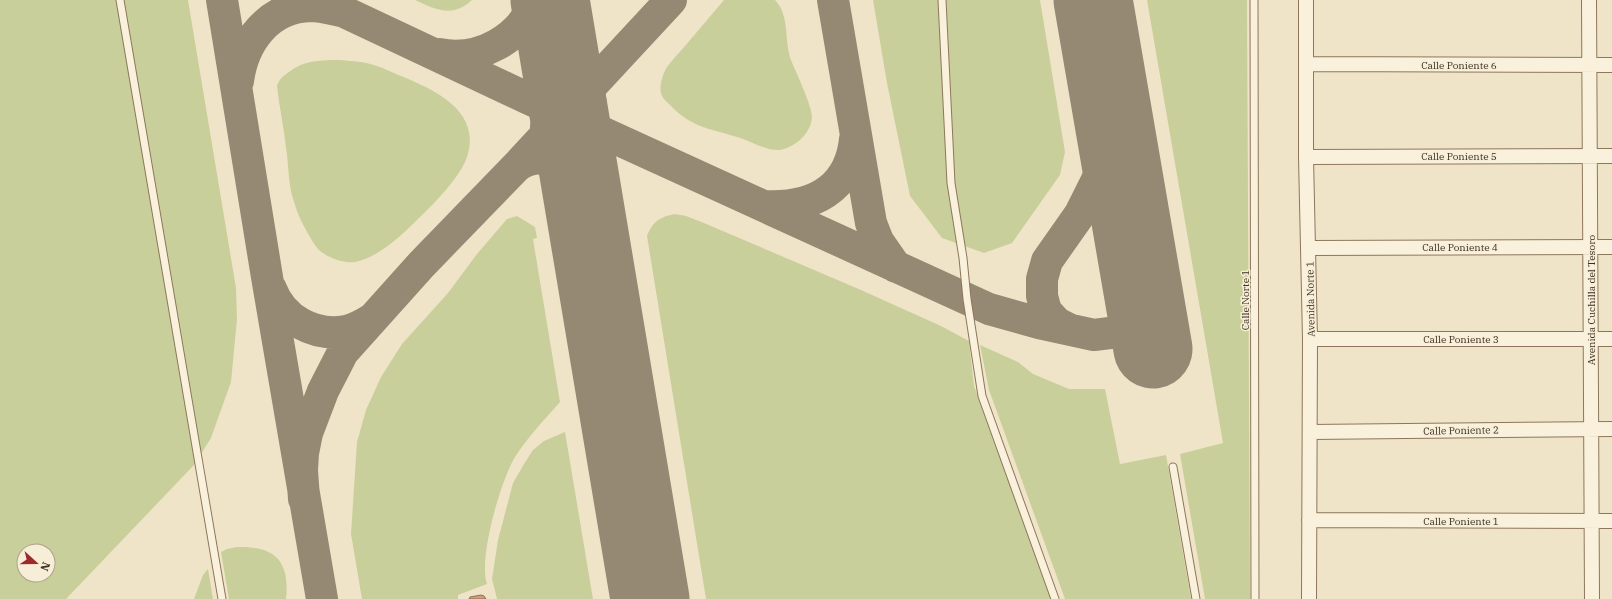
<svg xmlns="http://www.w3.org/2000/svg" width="1612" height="599" viewBox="0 0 1612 599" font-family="'IBM Plex Serif',serif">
<rect width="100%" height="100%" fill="#f0e4c8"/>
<!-- green -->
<path fill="#c9cf9b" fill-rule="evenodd" d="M0 0H188L236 288 237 319 231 382 211 438 194 465 66 599H0ZM24 551H48V575H24Z
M415 0H472C453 18 436 10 415 0Z
M724 0H775C790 15 784 41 791 60 796 72 812 106 812 117 811 133 796 147 780 150 767 151 752 142 740 138 710 128 693 129 670 105 667 102 662 98 661 93 659 86 663 73 667 67 672 60 679 53 685 46 698 31 711 15 724 0Z
M873 0H1040L1065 152 1060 175 1012 243 984 253 942 238 910 196 887 83Z
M1147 0H1247L1250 599H1205L1180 454 1223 443Z
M340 60C349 61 360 61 370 64 380 66 391 72 401 76 435 90 482 111 467 157 461 176 434 204 419 218 403 234 378 258 355 262 345 264 326 257 319 250 314 245 311 238 307 232 302 223 297 213 294 202 288 185 289 166 286 148 284 127 279 107 277 86 279 79 283 76 289 72 304 60 321 60 340 60Z
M675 214 686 216 704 223 861 290 941 326 969 341 974 386 1051 599H706L647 236C653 221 660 217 675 214Z
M517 216 535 227 537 238 533 239 560 402C544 420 528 437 515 457 501 480 478 558 487 584L458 595V599H362L351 534 357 442 366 410 381 377 402 344 448 293 477 254 507 219Z
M980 345 1018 362 1033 374 1069 389H1105L1120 464 1166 455 1191 599H1065L989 390Z
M565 432 593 599H497L492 579 498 540 513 483 524 464 533 450 544 441Z
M237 547C275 546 290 561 286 599H229L221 552 227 549Z
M208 569 213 599H194L203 575Z"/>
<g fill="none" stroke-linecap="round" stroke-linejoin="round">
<!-- taxiway -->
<path stroke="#968974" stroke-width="32" d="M222 0 267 277 322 599
M319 0 527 98 989 309 1039 323 1094 335 1150 328
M833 0 871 223 878 241 896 267
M439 54C479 62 521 39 536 0
M238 81C243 42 268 7 311 6 321 6 331 9 341 11
M546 127C550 120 554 113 557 105 566 76 556 37 551 8
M516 167C531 155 552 156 567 169 576 177 579 188 583 199
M581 185V135L584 123 591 104
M765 206C812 208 850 190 855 139
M271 289C282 319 314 337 346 331 355 329 364 324 372 319
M1071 330 1057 323 1046 311 1042 296V279L1047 261 1080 214 1103 168 1111 132 1108 93
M304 499 302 470 303 453 307 433 323 391 343 352 421 265 516 167 671 0"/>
<!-- runway -->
<path stroke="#968974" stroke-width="79" d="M550 0 650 599
M1093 0 1153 349"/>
</g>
<!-- building -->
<path fill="#cf9f7d" stroke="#916f58" d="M481 595 484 596 486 599H469L470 597Z"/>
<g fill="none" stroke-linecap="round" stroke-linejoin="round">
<!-- lane casing -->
<g stroke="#8d765c" stroke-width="9">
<path id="lane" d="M120 0 222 599
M942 0 951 183 963 258 967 299 982 396 1055 599
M1254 0 1255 599
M1173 467 1196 599"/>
</g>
<!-- street casing -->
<g stroke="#8d765c" stroke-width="16">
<path id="street" d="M1306 0V157L1310 339 1309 599
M1589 0 1592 599
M1306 64 1612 65
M1306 157 1612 156
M1309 248 1612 247
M1310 339H1612
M1310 432 1612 429
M1309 520 1612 521"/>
</g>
<!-- lane -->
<use href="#lane" stroke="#faf1dc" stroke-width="7"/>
<!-- street -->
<use href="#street" stroke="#faf1dc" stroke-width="14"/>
</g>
<g text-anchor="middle" stroke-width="3" stroke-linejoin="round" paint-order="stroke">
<!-- street labels -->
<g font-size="10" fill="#3d2e20" stroke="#f7eed8">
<text x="1459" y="69">Calle Poniente 6</text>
<text x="1459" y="160">Calle Poniente 5</text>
<text x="1460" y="251">Calle Poniente 4</text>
<text transform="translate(1310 299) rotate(-91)" y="4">Avenida Norte 1</text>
<text transform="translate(1245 300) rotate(-90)" y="4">Calle Norte 1</text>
<text transform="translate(1591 300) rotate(-90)" y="4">Avenida Cuchilla del Tesoro</text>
<text x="1461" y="343">Calle Poniente 3</text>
<text transform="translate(1461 430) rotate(-1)" y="4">Calle Poniente 2</text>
<text x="1461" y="525">Calle Poniente 1</text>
</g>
</g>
<!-- north arrow -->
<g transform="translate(36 563) rotate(111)"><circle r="19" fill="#f7eed8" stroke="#ada18e"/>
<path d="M0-3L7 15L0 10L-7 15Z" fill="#9e2a2b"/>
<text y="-6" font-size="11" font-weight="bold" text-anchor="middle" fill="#3d2e20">N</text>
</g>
</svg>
